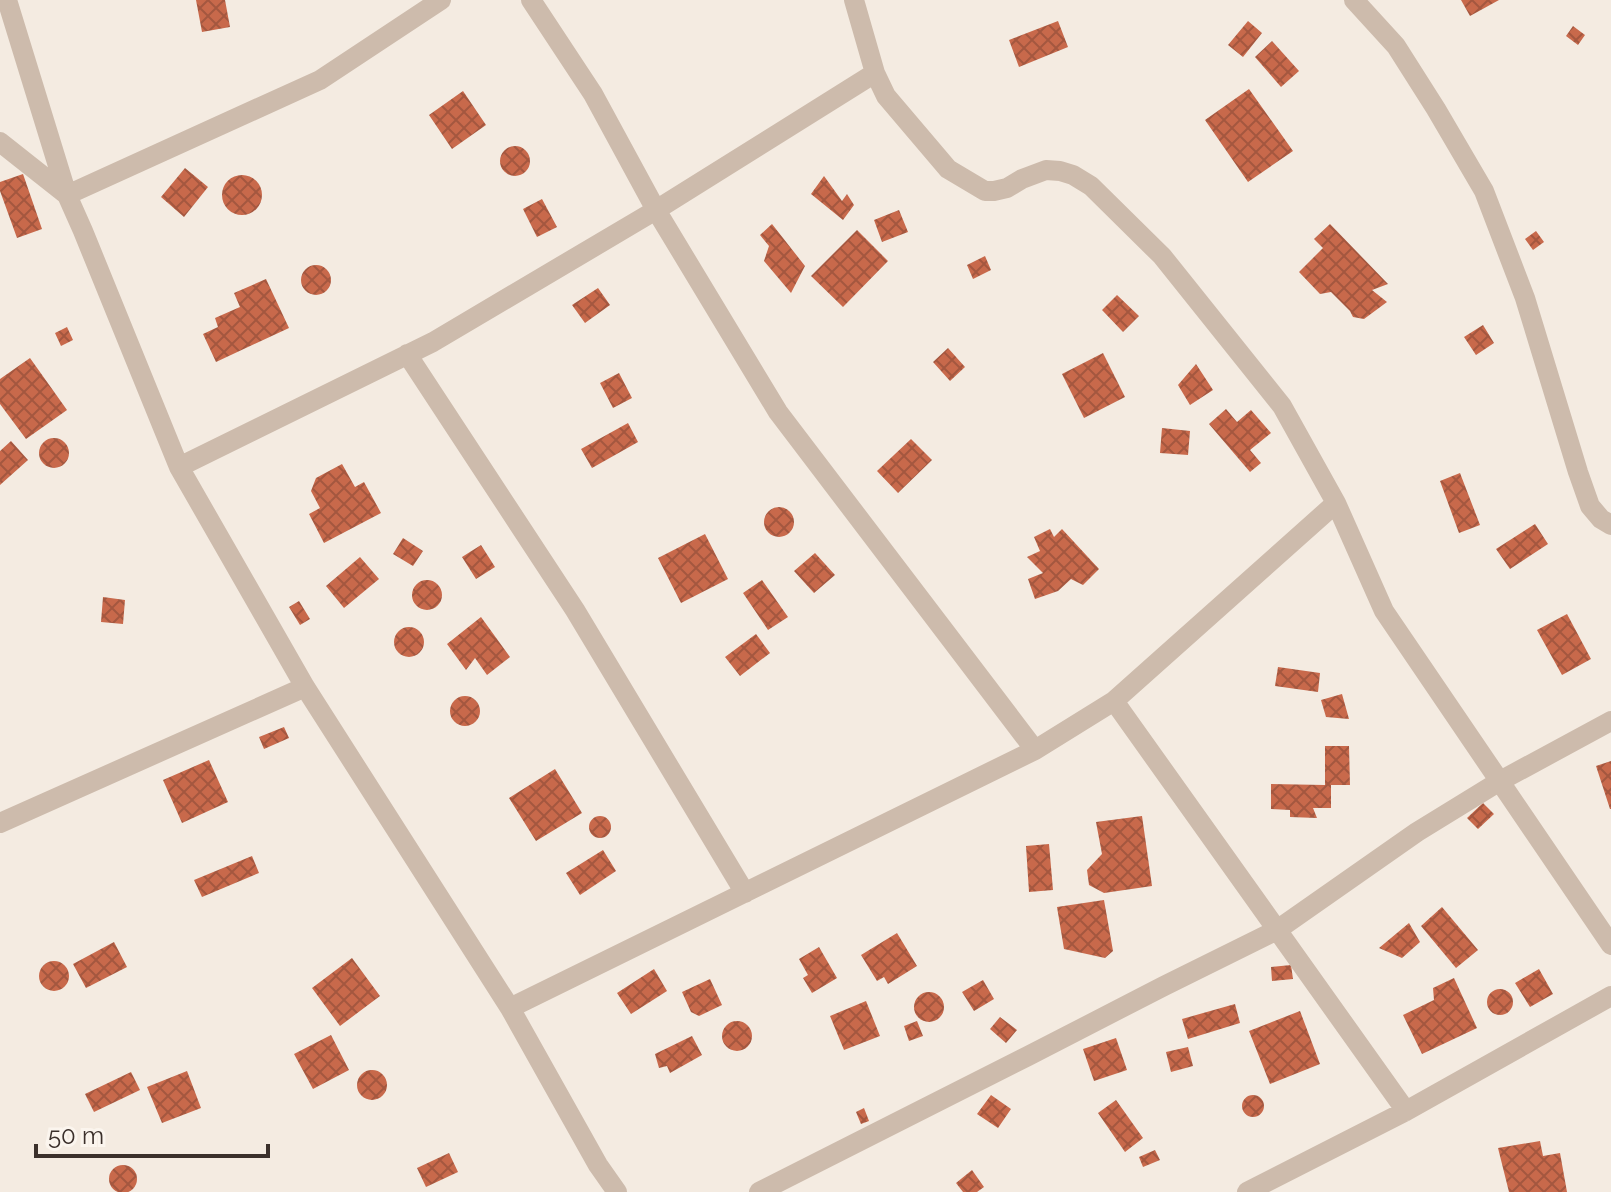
<svg xmlns="http://www.w3.org/2000/svg" width="1611" height="1192" viewBox="0 0 1611 1192" font-family="Raleway,sans-serif">
<defs>
<pattern id="building-cross-hatch" width="8" height="8" patternUnits="userSpaceOnUse" patternTransform="scale(2)"><rect width="8" height="8" fill="#c8694b"/><path d="M0 0l8 8M0 8l8-8" fill="none" stroke="#a4573f"/></pattern>
</defs>
<rect width="100%" height="100%" fill="#f4ebe1"/>
<!-- building -->
<path fill="url(#building-cross-hatch)" d="M196 0H225L230 27 202 32Z
M1461 0H1499L1470 16Z
M1058 21 1068 47 1019 67 1009 40Z
M1248 21 1262 33 1243 57 1228 45Z
M1573 26 1585 35 1578 45 1566 36Z
M1272 41 1299 71 1281 87 1255 57Z
M1249 89 1293 151 1248 182 1205 120Z
M463 91 486 125 452 149 429 115Z
M500 161a15 15 0 1 1 30 0a15 15 0 1 1-30 0Z
M185 168 208 187 184 217 161 197Z
M23 174 42 229 17 238 0 191V182Z
M222 195a20 20 0 1 1 40 0a20 20 0 1 1-40 0Z
M824 176 842 201 847 194 854 205 843 220 811 194Z
M542 199 557 227 537 237 523 209Z
M899 210 908 232 882 242 874 220Z
M772 224 805 266 791 293 764 261 769 246 760 235Z
M1330 224 1388 284 1372 290 1387 302 1364 319 1353 317 1350 311 1331 292 1320 294 1299 272 1323 248 1314 239Z
M857 230 888 261 843 307 811 276Z
M1536 231 1544 242 1533 250 1525 239Z
M985 256 991 270 973 279 967 265Z
M301 280a15 15 0 1 1 30 0a15 15 0 1 1-30 0Z
M266 279 289 328 216 362 203 334 218 327 215 318 240 307 234 293Z
M598 288 610 305 585 323 572 305Z
M1117 295 1139 316 1123 332 1102 310Z
M1483 325 1494 343 1476 355 1464 337Z
M67 327 73 340 61 346 55 333Z
M948 348 965 367 950 381 933 362Z
M1103 353 1125 397 1084 418 1062 374Z
M30 358 67 410 26 439 0 404V379Z
M1196 364 1213 390 1190 405 1178 385Z
M619 373 632 398 613 408 600 383Z
M1226 409 1237 422 1251 410 1271 433 1250 450 1261 463 1250 472 1209 424Z
M628 423 638 442 592 468 581 449Z
M1162 428 1190 431 1188 455 1160 453Z
M39 453a15 15 0 1 1 30 0a15 15 0 1 1-30 0Z
M911 439 932 460 898 493 877 471Z
M11 441 28 460 0 485V451Z
M342 464 355 487 364 482 381 513 324 543 309 514 320 508 311 491 316 478Z
M1460 473 1480 525 1459 533 1440 481Z
M764 522a15 15 0 1 1 30 0a15 15 0 1 1-30 0Z
M1535 524 1548 544 1510 569 1496 549Z
M1050 529 1054 537 1062 529 1099 569 1083 585 1071 579 1058 591 1035 599 1028 579 1043 573 1027 557 1040 551 1034 537Z
M705 534 728 579 681 603 658 558Z
M403 538 423 551 413 566 393 554Z
M481 545 495 567 476 579 462 557Z
M815 553 835 575 814 593 794 571Z
M360 557 379 579 344 608 326 586Z
M762 580 788 617 768 630 743 593Z
M412 595a15 15 0 1 1 30 0a15 15 0 1 1-30 0Z
M103 597 125 600 123 624 101 622Z
M299 601 310 619 300 625 289 607Z
M1567 614 1591 659 1562 675 1537 630Z
M481 617 510 657 487 675 475 658 466 670 447 644Z
M394 642a15 15 0 1 1 30 0a15 15 0 1 1-30 0Z
M756 634 770 653 740 676 725 657Z
M1278 667 1320 673 1318 692 1275 686Z
M1342 694 1349 719 1326 717 1321 700Z
M450 711a15 15 0 1 1 30 0a15 15 0 1 1-30 0Z
M284 727 289 738 264 749 259 737Z
M1325 746H1349L1350 785H1331V808H1313L1317 818 1290 817V810L1271 809V784L1325 785Z
M209 760 228 802 182 823 163 780Z
M1611 761V809H1610L1596 766Z
M555 769 582 813 536 841 509 798Z
M1483 803 1494 814 1478 829 1467 818Z
M1142 816 1152 886 1104 893 1089 885 1087 870 1102 854 1096 822Z
M589 827a11 11 0 1 1 22 0a11 11 0 1 1-22 0Z
M1049 844 1053 890 1029 892 1026 846Z
M603 850 616 871 580 895 566 873Z
M252 856 259 873 202 897 194 880Z
M1104 900 1113 951 1105 958 1064 949 1057 907Z
M1442 907 1478 950 1456 968 1421 926Z
M1409 923 1420 942 1402 958 1379 948Z
M897 933 917 966 888 984 884 977 877 981 861 955Z
M114 942 127 967 86 988 73 964Z
M819 947 837 978 812 993 803 978 808 975 799 959Z
M352 958 380 996 340 1026 312 988Z
M39 976a15 15 0 1 1 30 0a15 15 0 1 1-30 0Z
M1291 965 1293 979 1272 981 1271 967Z
M654 969 667 991 631 1014 617 993Z
M1539 969 1553 994 1530 1007 1515 983Z
M1454 978 1477 1028 1422 1054 1403 1015 1434 1000 1433 988Z
M710 979 722 1005 699 1016 691 1012 682 992Z
M983 980 994 999 974 1011 962 992Z
M1487 1002a13 13 0 1 1 26 0a13 13 0 1 1-26 0Z
M914 1007a15 15 0 1 1 30 0a15 15 0 1 1-30 0Z
M866 1001 880 1036 844 1050 830 1016Z
M1235 1004 1240 1023 1188 1039 1182 1019Z
M1300 1011 1320 1064 1270 1084 1249 1031Z
M1000 1017 1017 1030 1006 1043 990 1029Z
M917 1021 923 1036 909 1041 904 1026Z
M722 1036a15 15 0 1 1 30 0a15 15 0 1 1-30 0Z
M331 1035 349 1070 313 1089 294 1054Z
M692 1036 702 1055 670 1073 667 1066 659 1068 655 1054Z
M1116 1038 1127 1070 1094 1081 1083 1049Z
M1188 1047 1193 1066 1171 1072 1166 1052Z
M357 1085a15 15 0 1 1 30 0a15 15 0 1 1-30 0Z
M187 1071 201 1108 162 1123 147 1087Z
M131 1072 140 1090 94 1112 85 1094Z
M1242 1106a11 11 0 1 1 22 0a11 11 0 1 1-22 0Z
M991 1095 1011 1109 998 1128 977 1114Z
M1116 1100 1143 1138 1125 1152 1098 1113Z
M864 1108 869 1121 861 1124 856 1112Z
M1540 1141 1543 1156 1560 1153 1567 1192H1509L1498 1148Z
M1155 1150 1160 1160 1143 1167 1139 1157Z
M449 1153 458 1172 426 1187 417 1168Z
M109 1179a14 14 0 1 1 28 0a14 14 0 1 1-28 0Z
M972 1170 984 1187 977 1192H963L956 1183Z"/>
<g fill="none" stroke-linecap="round" stroke-linejoin="round">
<!-- minor -->
<path stroke="#cdbbac" stroke-width="20" d="M7 0 67 195 83 231 179 467 305 687 510 1008 598 1165 617 1192
M531 0 593 94 656 210 778 412 1035 750
M854 0 875 73 886 96 948 169 985 191H994L1007 188 1022 179 1046 170 1060 171 1073 175 1091 186 1162 256 1282 406 1336 503 1384 611 1611 945
M1354 0 1396 46 1436 109 1484 191 1525 298 1578 472 1590 506 1601 519 1611 525
M0 142 67 195 320 80 441 0
M407 354 575 610 745 893
M179 467 433 342 656 210 875 73
M1114 701 1406 1111
M0 823 305 687
M510 1008 1035 750 1114 701 1336 503
M759 1192 1028 1056 1164 986 1277 930 1417 832 1500 781 1611 721
M1247 1192 1406 1111 1611 996"/>
</g>
<!-- scale -->
<path d="M36 1144v12h232v-12" fill="none" stroke="#3b302b" stroke-width="4"/>
<text x="48" y="1144" font-size="24" fill="#3b302b" stroke="#fbf5ee" stroke-width="6" paint-order="stroke">50 m</text>
</svg>
